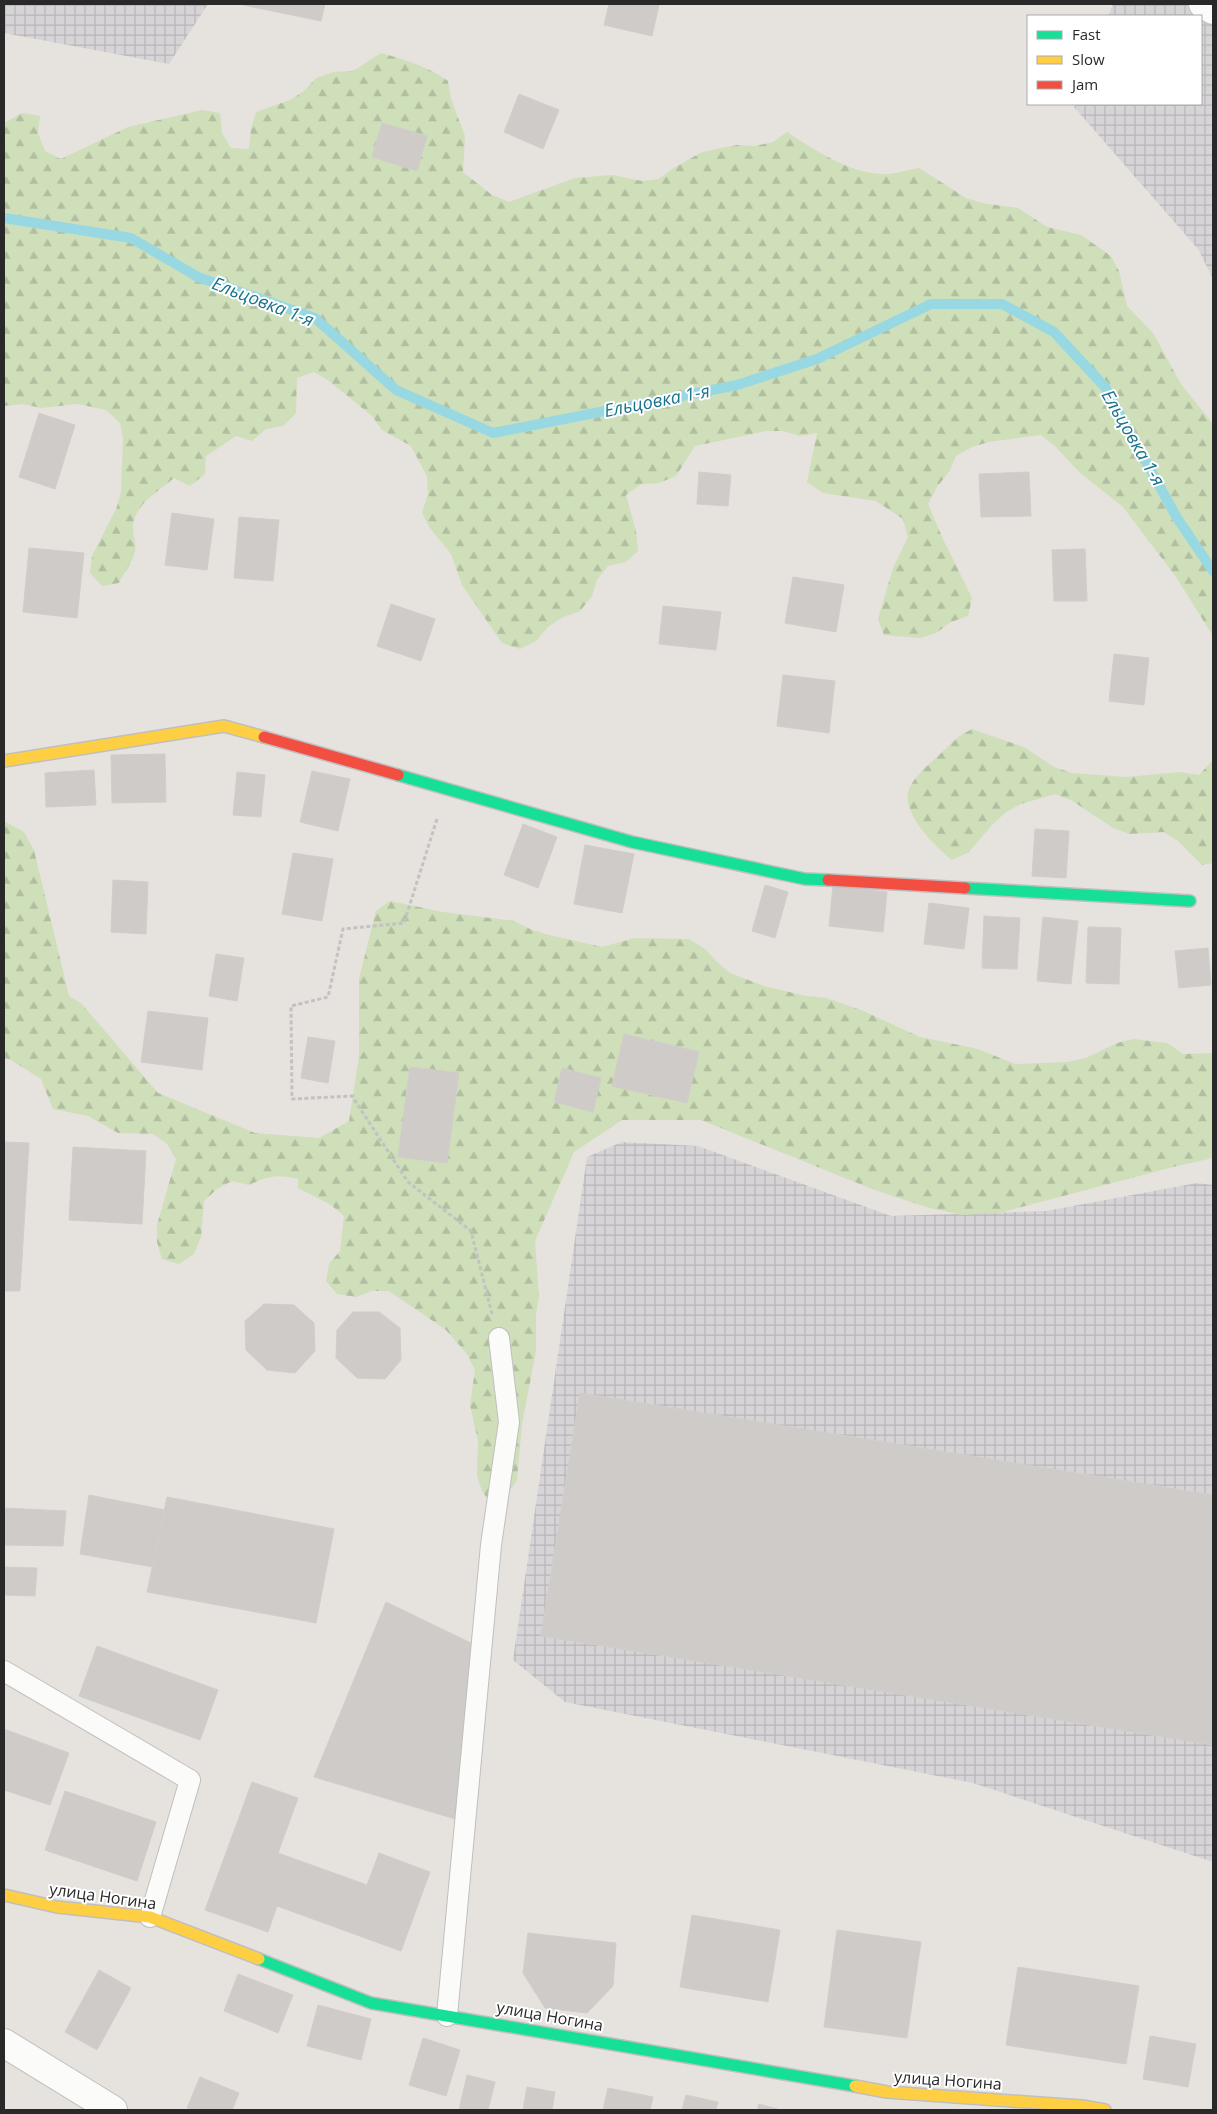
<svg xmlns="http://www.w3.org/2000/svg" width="1217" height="2114" viewBox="0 0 1217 2114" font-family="'Open Sans',sans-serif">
<defs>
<pattern id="industrial-grid" width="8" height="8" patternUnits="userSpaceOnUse" patternTransform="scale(1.25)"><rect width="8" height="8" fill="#d6d4d6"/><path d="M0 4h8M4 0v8" fill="none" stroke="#b8b6b8"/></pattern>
<pattern id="forest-firs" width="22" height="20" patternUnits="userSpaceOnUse" patternTransform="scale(1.25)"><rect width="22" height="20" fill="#cedfba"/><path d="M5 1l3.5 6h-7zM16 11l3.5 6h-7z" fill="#b1bfa0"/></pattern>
</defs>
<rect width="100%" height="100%" fill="#e6e2de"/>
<!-- industrial -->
<path fill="url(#industrial-grid)" d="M4 4H208L169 64 4 33Z
M1113 4H1213V279L1198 249 1074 107 1076 104H1201V16H1108Z
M622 1142 698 1146 891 1216 1046 1211 1197 1183 1213 1185V1862L973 1783 565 1702 513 1660 587 1157Z"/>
<!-- forest -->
<path fill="url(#forest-firs)" d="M381 53C406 60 427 66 448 81L451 99 465 136 463 172 492 195 509 202 575 178 612 175 642 181 659 179 672 169 702 152 737 145 755 146 773 142 787 132C813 149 849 173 881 174 893 175 907 170 919 168L966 198 982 203 1018 208 1047 227 1081 235 1111 256 1119 271 1127 306 1153 333 1181 384 1213 424V636L1176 577 1123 507 1079 472 1056 447 1041 435 989 442 972 447 956 456 949 472 937 487 928 504 943 539 972 598 968 616 951 622 936 633 920 638 884 635 878 619 893 568 908 537 903 519 876 501 823 493 807 482 817 433 800 436 783 431H766L695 446 676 476 659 483 641 484 626 495 636 531 638 551 626 562 608 566 597 580 592 596 580 611 563 617 548 627 536 641 520 649 502 643 462 585 451 554 429 527 422 512 428 494 427 476 411 446 382 430 372 416 329 381 314 372 297 378 296 413 283 426 266 429 252 441 236 436 206 456 205 474 190 486 174 478C161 489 145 498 137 513 128 528 137 539 135 551 133 562 124 573 119 583L102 586 90 573 92 556 117 507 121 491 123 439 120 423 106 410 78 404 41 408 23 404 4 406V123L22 113 40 116 38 133 45 151 61 159 128 127 202 110 220 113 222 133 231 148 249 149 251 129 256 112 290 100 304 91 316 78 334 72 353 71Z
M972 729 1024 747 1054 767 1072 773 1126 777 1180 772 1199 775 1213 760V863L1202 865 1178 841 1164 832 1129 834 1113 828 1071 800 1055 794 1021 804 1006 812 992 825 969 852 952 860C935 847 898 810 910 787 917 773 929 765 939 755 953 743 954 738 972 729Z
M4 821 24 832 34 850 69 996 81 1003 158 1093 255 1133 319 1138 349 1121 359 1056V979L376 911 390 901 443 912 514 921 530 929 549 935 602 947 635 938 689 939 705 949 717 962 730 973 764 986 806 996 826 998 861 1010 920 1037 978 1049 1015 1064 1068 1062 1086 1058 1117 1043 1133 1039 1167 1043 1183 1054 1213 1053V1158L1177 1166 999 1213 962 1215 926 1207 872 1189 701 1120H622L574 1152 535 1241 539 1296 536 1314V1351L522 1424 517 1480 507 1495 491 1504 482 1491 477 1476 478 1441 470 1405 475 1370 467 1354 446 1330 389 1291H372L356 1297 337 1294 326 1281 329 1264 340 1251 344 1216 331 1205 298 1188V1179C277 1174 268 1176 249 1185L232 1181 217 1189 204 1201 201 1237 194 1254 179 1264 162 1259 157 1242V1225L176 1159 167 1144 153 1134 118 1133 88 1116 53 1109 41 1079 11 1060 4 1058Z"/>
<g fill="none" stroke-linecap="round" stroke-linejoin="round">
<!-- stream -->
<path stroke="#98d8e2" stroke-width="10" d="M4 218 131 238 198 277 315 318 396 390 493 433 737 385 817 359 931 304H1002L1054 332 1105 387 1177 518 1213 571"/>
</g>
<!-- building -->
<path fill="#cecbc8" stroke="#d1ceca" d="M243 4H325L321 21 243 5Z
M609 4 659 5 652 36 604 25Z
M519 94 559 110 543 149 504 132Z
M382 123 427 136 417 171 372 157Z
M39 413 75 425 55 489 19 477Z
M699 472 731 475 728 506 697 504Z
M1029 472 1031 516 981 517 979 474Z
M172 513 214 519 207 570 165 565Z
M239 517 279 520 273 581 234 578Z
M29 548 84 553 77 618 23 612Z
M1085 549 1087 601H1054L1052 550Z
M793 577 844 585 836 632 785 623Z
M391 604 435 619 421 661 377 646Z
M663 606 721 612 716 650 659 644Z
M1114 654 1149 658 1144 705 1109 701Z
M783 675 835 681 829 733 777 726Z
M165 754 166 802 112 803 111 755Z
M94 770 96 805 46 807 45 773Z
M312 771 350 779 338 831 300 822Z
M237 772 265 775 261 817 233 815Z
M523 824 557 837 538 888 504 875Z
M1035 829 1069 831 1066 878 1032 876Z
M585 845 634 854 622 913 574 904Z
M293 853 333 859 322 921 282 914Z
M113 880 148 882 146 934 111 932Z
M765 885 788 892 775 938 752 931Z
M833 886 887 892 883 932 829 926Z
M929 903 969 908 964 949 924 944Z
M984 916 1020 918 1017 969 982 968Z
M1043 917 1078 921 1071 984 1037 981Z
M1088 927 1121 928 1119 984 1086 983Z
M1208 948 1211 985 1179 988 1175 951Z
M216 954 244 958 237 1001 209 996Z
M148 1011 208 1018 202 1070 141 1062Z
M624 1034 699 1052 687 1103 612 1086Z
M308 1037 335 1041 328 1083 301 1078Z
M410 1067 459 1073 447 1163 398 1157Z
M562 1068 601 1078 593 1112 554 1102Z
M4 1142 29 1143 20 1291H4Z
M73 1147 146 1151 142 1224 69 1220Z
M264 1304 294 1305 314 1323 315 1351 295 1373 267 1370 246 1350 245 1321Z
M353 1312H379L400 1328 401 1360 385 1379 357 1378 336 1358 337 1330Z
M580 1393 1213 1495V1745L541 1636Z
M89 1495 165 1510 153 1567 80 1554Z
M167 1497 334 1529 316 1623 147 1592Z
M4 1508 66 1511 63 1546 4 1545Z
M4 1567 37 1568 35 1596 4 1595Z
M386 1602 471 1643 462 1821 314 1777Z
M97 1646 218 1690 200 1740 79 1696Z
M4 1729 69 1753 50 1805 4 1790Z
M252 1782 298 1798 278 1853 367 1885 379 1853 430 1872 401 1951 277 1906 268 1932 205 1910Z
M65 1791 156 1822 137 1881 45 1850Z
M692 1915 780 1930 768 2002 680 1987Z
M837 1930 921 1942 907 2038 824 2027Z
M528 1933 616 1943 613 1986 587 2013 545 2008 523 1973Z
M1018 1967 1139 1986 1126 2064 1006 2045Z
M99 1970 131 1988 97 2050 65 2032Z
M238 1974 293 1995 278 2033 224 2011Z
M318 2005 371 2019 361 2060 307 2046Z
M1150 2036 1196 2044 1188 2087 1143 2079Z
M423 2038 460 2050 446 2096 409 2085Z
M467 2075 495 2082 488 2110H459Z
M200 2077 239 2093 232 2110H193L187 2108Z
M527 2087 555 2092 552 2110H523Z
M608 2088 653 2097 650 2110H603Z
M686 2095 718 2102 716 2110H682Z
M759 2104 781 2110H757Z"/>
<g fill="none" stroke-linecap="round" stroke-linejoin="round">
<!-- lane casing -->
<g stroke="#c0bfbf" stroke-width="22">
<path id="lane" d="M4 1671 190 1780 150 1917
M447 2016 491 1545 509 1422 499 1338"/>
</g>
<!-- street casing -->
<g stroke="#c0bfbf" stroke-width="30">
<path id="street" d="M1203 4 1213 10
M4 2043 113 2110"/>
</g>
<!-- fast casing -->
<g stroke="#c0bfbf" stroke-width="14">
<path id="fast" d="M398 775 632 842 805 879 828 880
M965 888 1190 901
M259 1959 371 2003 855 2086"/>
</g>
<!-- slow casing -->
<g stroke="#c0bfbf" stroke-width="14">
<path id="slow" d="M4 761 224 726 264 737
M4 1895 57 1907 150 1917 259 1959
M855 2086 887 2092 1082 2106 1105 2110"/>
</g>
<!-- jam casing -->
<g stroke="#c0bfbf" stroke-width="14">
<path id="jam" d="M264 737 398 775
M828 880 965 888"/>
</g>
<!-- path -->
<path stroke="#c3c2c2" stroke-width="3" stroke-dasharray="4 2.5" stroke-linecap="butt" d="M437 819 404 923 343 929 328 997 291 1006 292 1099 352 1096 408 1182 471 1231 492 1314"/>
<!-- lane -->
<use href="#lane" stroke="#fbfbfa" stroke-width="20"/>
<!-- street -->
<use href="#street" stroke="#fbfbfa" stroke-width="28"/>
<!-- fast -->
<use href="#fast" stroke="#16e098" stroke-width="11"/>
<!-- slow -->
<use href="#slow" stroke="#ffcf43" stroke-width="11"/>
<!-- jam -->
<use href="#jam" stroke="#f24e42" stroke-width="11"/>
</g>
<g text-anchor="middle" stroke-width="4" stroke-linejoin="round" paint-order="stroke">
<!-- street labels -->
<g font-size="16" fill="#292929" stroke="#fff">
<text transform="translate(103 1896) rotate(8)" y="6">улица Ногина</text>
<text transform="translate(550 2016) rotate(10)" y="6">улица Ногина</text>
<text transform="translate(948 2080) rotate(4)" y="6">улица Ногина</text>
</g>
<!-- water labels -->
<g font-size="18" font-style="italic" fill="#19738c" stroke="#fff">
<text transform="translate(263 302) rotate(21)" y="6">Ельцовка 1-я</text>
<text transform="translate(657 401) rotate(-11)" y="6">Ельцовка 1-я</text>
<text transform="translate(1133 438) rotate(60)" y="6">Ельцовка 1-я</text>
</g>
</g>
<!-- border -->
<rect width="1217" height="2114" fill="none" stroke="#292929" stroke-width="10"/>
<!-- legend -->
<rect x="1027" y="15" width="175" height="90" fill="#ffffff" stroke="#a9a9a9"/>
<rect x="1037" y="31" width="25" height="8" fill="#16e098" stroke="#a9a9a9"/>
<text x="1072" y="40" font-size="15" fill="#292929">Fast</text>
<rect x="1037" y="56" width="25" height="8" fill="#ffcf43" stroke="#a9a9a9"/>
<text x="1072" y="65" font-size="15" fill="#292929">Slow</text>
<rect x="1037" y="81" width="25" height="8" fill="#f24e42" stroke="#a9a9a9"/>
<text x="1072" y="90" font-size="15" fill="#292929">Jam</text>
</svg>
